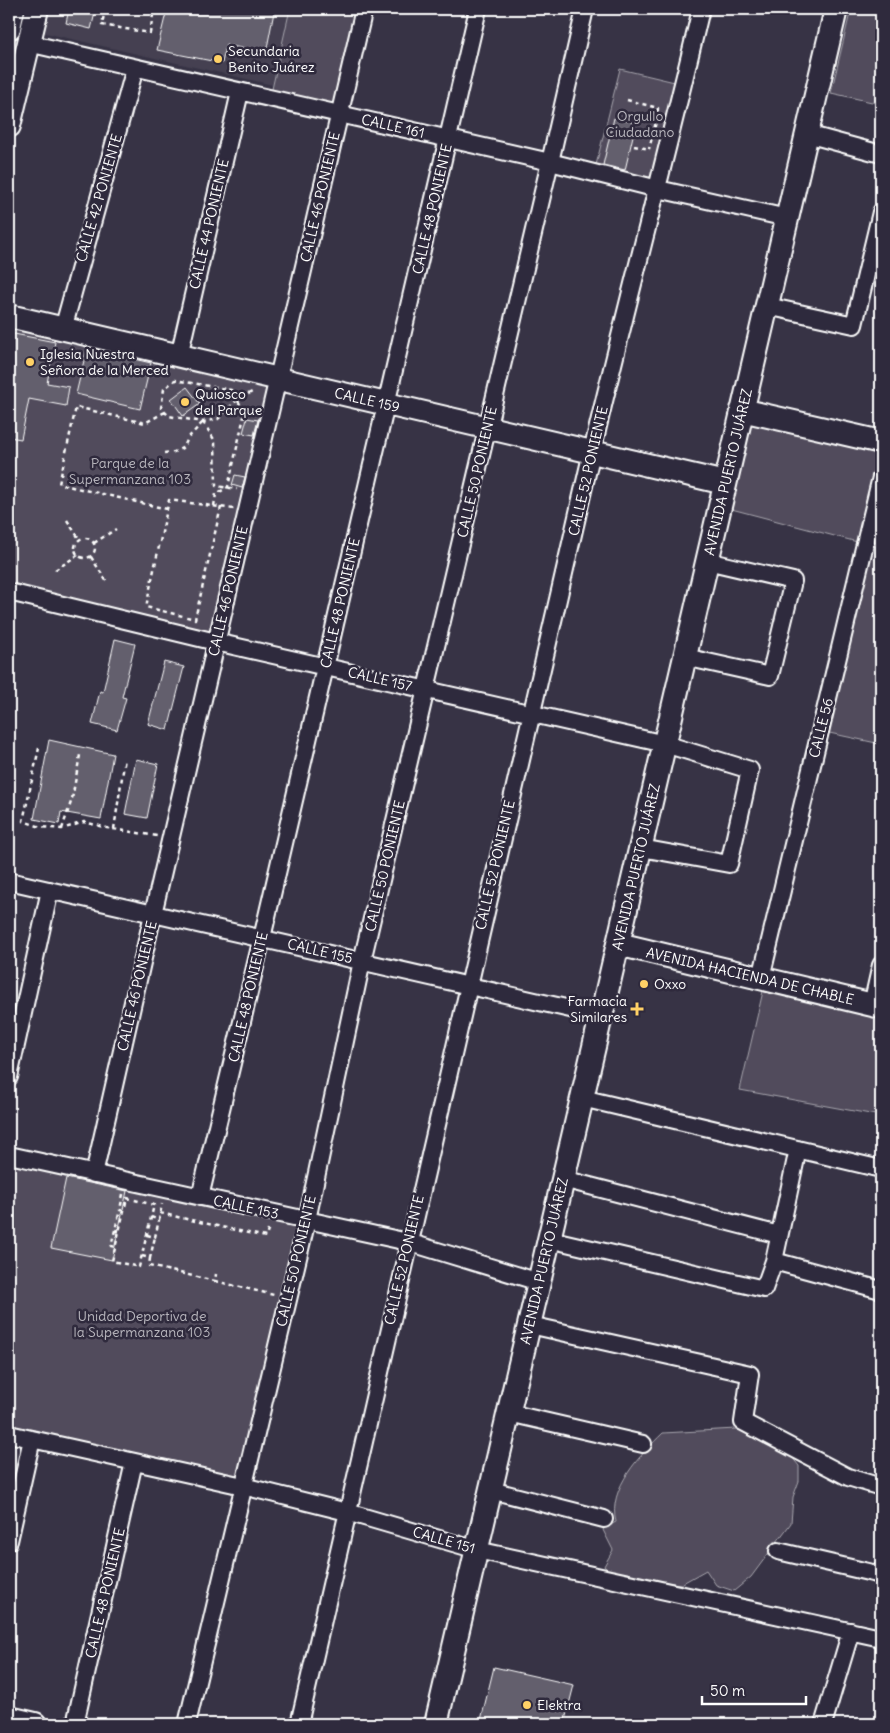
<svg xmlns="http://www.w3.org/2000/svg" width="890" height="1733" viewBox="0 0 890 1733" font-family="Delius,sans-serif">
<rect width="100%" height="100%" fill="#373345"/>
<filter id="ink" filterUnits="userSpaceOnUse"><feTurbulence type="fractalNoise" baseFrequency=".02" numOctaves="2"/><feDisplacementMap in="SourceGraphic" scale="10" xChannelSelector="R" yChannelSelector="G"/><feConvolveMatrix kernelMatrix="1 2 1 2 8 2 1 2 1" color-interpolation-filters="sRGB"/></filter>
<g filter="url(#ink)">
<!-- built -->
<path fill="#444051" d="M46 9H290L273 85 41 32Z"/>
<!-- green -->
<path fill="#514c5c" stroke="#a8a6ae" d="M290 9H364L339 114 270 98Z
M851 9H881V104L831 93Z
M620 69 683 84 658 189 594 173Z
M9 316 277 379 216 641 9 592Z
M742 410 881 442V744L820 731 865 544 720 506Z
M764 987 881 1014V1116L740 1090Z
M9 1158 303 1223 241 1483 9 1430Z
M736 1429 784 1447 799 1466V1481L793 1497 791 1523 751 1577 734 1591 716 1585 706 1570 681 1584 660 1582 610 1573 604 1566 613 1550 603 1530 608 1522 612 1524 616 1522C607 1489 641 1454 663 1433Z"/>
<!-- building -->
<path fill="#635f6d" stroke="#fff" d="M69 9H96L91 29 66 23Z
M167 9H256L274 12 266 53 226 45 222 63 157 50Z
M614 118 636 123 625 170 603 165Z
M9 333 55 342 47 383 69 387 66 406 29 399 21 439 9 437Z
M87 348 151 363 140 409 76 394Z
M187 387 200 404 183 416 171 399Z
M247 418 258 420 254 435 243 433Z
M235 475 245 477 242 488 232 485Z
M115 639 135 644 122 697 126 698 117 730 92 724 100 691 103 692Z
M164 662 184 667 168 730 148 724Z
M49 740 113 754 101 819 61 812 59 824 34 819Z
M136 759 158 764 147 818 125 814Z
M66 1178 127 1191 112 1260 51 1248Z
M494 1667 574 1685 564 1724H480Z"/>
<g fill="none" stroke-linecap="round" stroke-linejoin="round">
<!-- street casing -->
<g stroke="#fff" stroke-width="20">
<path id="street" d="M28 43 550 162 658 189 787 218
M807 134 881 154
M767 306 854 325 881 212
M63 329 135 68
M179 356 240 92
M9 592 216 642 665 744 750 770 729 864 641 848
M685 657 770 676 793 581 707 561
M9 881 601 1016
M761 978 881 477
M872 1005 881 965
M9 1077 50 890
M582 1098 881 1169
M9 1155 408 1242 539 1282
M94 1174 153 914 364 9
M563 1179 779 1235
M200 1197 262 938 478 9
M549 1239 764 1289 774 1261 798 1149
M774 1261 881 1290
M530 1325 750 1374 743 1422 848 1477 881 1487
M509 1413 643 1444
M9 1434 243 1486 347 1512 477 1550 881 1638
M491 1490 604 1519
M9 1541 32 1439
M778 1551 881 1575
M825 1718 851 1631
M75 1724 134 1462
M187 1724 307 1220 362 961 550 162 585 9
M299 1724C395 1301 491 878 591 456 626 306 666 158 701 9"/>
</g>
<!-- secondary casing -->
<g stroke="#fff" stroke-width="26">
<path id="secondary" d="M9 28 13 9
M9 126 37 9
M9 316 725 483
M742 410 881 442
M618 944 881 1007
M9 1718 35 1724
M436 1724 836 9"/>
</g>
<!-- path -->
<path stroke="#fff" stroke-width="2.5" stroke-dasharray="4 4" stroke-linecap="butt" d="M105 9 102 25 150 33 154 9
M627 100 658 108 657 118 649 149
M634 146 650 149
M165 412 145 423 76 407 59 484 167 509
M203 422 215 441 216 486 237 489
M164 453 174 452 184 447 188 438 203 422
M214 506 216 494 228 487 245 412 231 390 175 380 164 389 161 408 169 416 203 422 218 419 237 400 254 391
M221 507 195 619 146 607 169 500 234 509
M67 520 80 540
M75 548a10 10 0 1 1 20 0a10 10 0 1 1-20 0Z
M94 543 116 529
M91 557 107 582
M55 570 78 555
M39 748 23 821 41 827 62 829 84 822 107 828 157 836
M62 829 72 799 80 755
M114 829 125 758
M123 1194 120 1210 124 1211
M127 1198 154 1205 139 1267 112 1261Z
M160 1213 266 1237 269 1227
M151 1217 159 1220 162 1204
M115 1230 111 1246 116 1247
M119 1231 115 1230 120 1210
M147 1235 155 1237 159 1220
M142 1256 150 1258 155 1237
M150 1258 149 1266 215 1281 216 1274
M215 1281 274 1295"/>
<!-- street -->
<use href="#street" stroke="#2f2a3d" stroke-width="16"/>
<!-- secondary -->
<use href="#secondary" stroke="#2f2a3d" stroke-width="22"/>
</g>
</g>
<!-- markers -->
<g fill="#ffd166" stroke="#2f2a3d" stroke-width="2">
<circle cx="218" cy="59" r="5"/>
<circle cx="30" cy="362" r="5"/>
<circle cx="185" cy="402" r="5"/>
<circle cx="644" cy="984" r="5"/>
<path d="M634.5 1001.5h5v5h5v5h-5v5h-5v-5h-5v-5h5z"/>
<circle cx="527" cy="1705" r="5"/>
</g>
<g text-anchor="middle" stroke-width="5" stroke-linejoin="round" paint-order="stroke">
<!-- poi labels -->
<g font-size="14" fill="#fff" stroke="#2f2a3d" text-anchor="start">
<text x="228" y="56">Secundaria<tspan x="228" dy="16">Benito Juárez</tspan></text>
<text x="40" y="359">Iglesia Nuestra<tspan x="40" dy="16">Señora de la Merced</tspan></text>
<text x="195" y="399">Quiosco<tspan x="195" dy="16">del Parque</tspan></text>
<text x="654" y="989">Oxxo</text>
<text x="627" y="1006" text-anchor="end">Farmacia<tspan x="627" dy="16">Similares</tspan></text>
<text x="537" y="1710">Elektra</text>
</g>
<!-- park labels -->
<g font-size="14" fill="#b9b7be" stroke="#2f2a3d">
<text x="640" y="121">Orgullo<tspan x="640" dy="16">Ciudadano</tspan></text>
<text x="130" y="468">Parque de la<tspan x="130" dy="16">Supermanzana 103</tspan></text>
<text x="142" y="1321">Unidad Deportiva de<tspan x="142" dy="16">la Supermanzana 103</tspan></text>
</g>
<!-- street labels -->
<g font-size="14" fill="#fff" stroke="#2f2a3d">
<text transform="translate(393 126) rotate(13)" y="5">CALLE 161</text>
<text transform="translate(320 197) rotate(-77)" y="5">CALLE 46 PONIENTE</text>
<text transform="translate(99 198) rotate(-74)" y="5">CALLE 42 PONIENTE</text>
<text transform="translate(432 209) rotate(-77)" y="5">CALLE 48 PONIENTE</text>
<text transform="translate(209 224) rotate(-77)" y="5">CALLE 44 PONIENTE</text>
<text transform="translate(367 400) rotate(13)" y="5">CALLE 159</text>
<text transform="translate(588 471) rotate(-77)" y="5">CALLE 52 PONIENTE</text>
<text transform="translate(477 472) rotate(-77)" y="5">CALLE 50 PONIENTE</text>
<text transform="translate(728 472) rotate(-77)" y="5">AVENIDA PUERTO JUÁREZ</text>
<text transform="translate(228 591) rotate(-77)" y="5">CALLE 46 PONIENTE</text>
<text transform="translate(340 603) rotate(-77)" y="5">CALLE 48 PONIENTE</text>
<text transform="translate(380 679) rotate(13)" y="5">CALLE 157</text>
<text transform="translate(821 728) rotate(-76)" y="5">CALLE 56</text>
<text transform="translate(495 865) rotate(-77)" y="5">CALLE 52 PONIENTE</text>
<text transform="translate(385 866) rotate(-77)" y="5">CALLE 50 PONIENTE</text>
<text transform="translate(636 867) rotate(-77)" y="5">AVENIDA PUERTO JUÁREZ</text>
<text transform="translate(320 951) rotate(13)" y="5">CALLE 155</text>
<text transform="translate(750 976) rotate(13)" y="5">AVENIDA HACIENDA DE CHABLE</text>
<text transform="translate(137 986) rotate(-77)" y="5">CALLE 46 PONIENTE</text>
<text transform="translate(248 997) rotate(-77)" y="5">CALLE 48 PONIENTE</text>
<text transform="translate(246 1207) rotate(12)" y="5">CALLE 153</text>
<text transform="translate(404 1260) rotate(-77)" y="5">CALLE 52 PONIENTE</text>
<text transform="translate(296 1261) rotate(-77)" y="5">CALLE 50 PONIENTE</text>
<text transform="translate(544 1261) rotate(-77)" y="5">AVENIDA PUERTO JUÁREZ</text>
<text transform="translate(444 1540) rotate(16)" y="5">CALLE 151</text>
<text transform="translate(105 1593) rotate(-77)" y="5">CALLE 48 PONIENTE</text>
</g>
</g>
<!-- margin -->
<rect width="890" height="1733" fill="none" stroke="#2f2a3d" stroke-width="30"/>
<rect x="15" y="15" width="860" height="1703" fill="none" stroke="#fff" stroke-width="2" filter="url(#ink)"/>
<!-- scale -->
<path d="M702 1696v8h104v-8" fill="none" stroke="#ffffff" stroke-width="2.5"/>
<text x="710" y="1696" font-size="15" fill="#ffffff" stroke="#2f2a3d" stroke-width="4" paint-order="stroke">50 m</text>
</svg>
